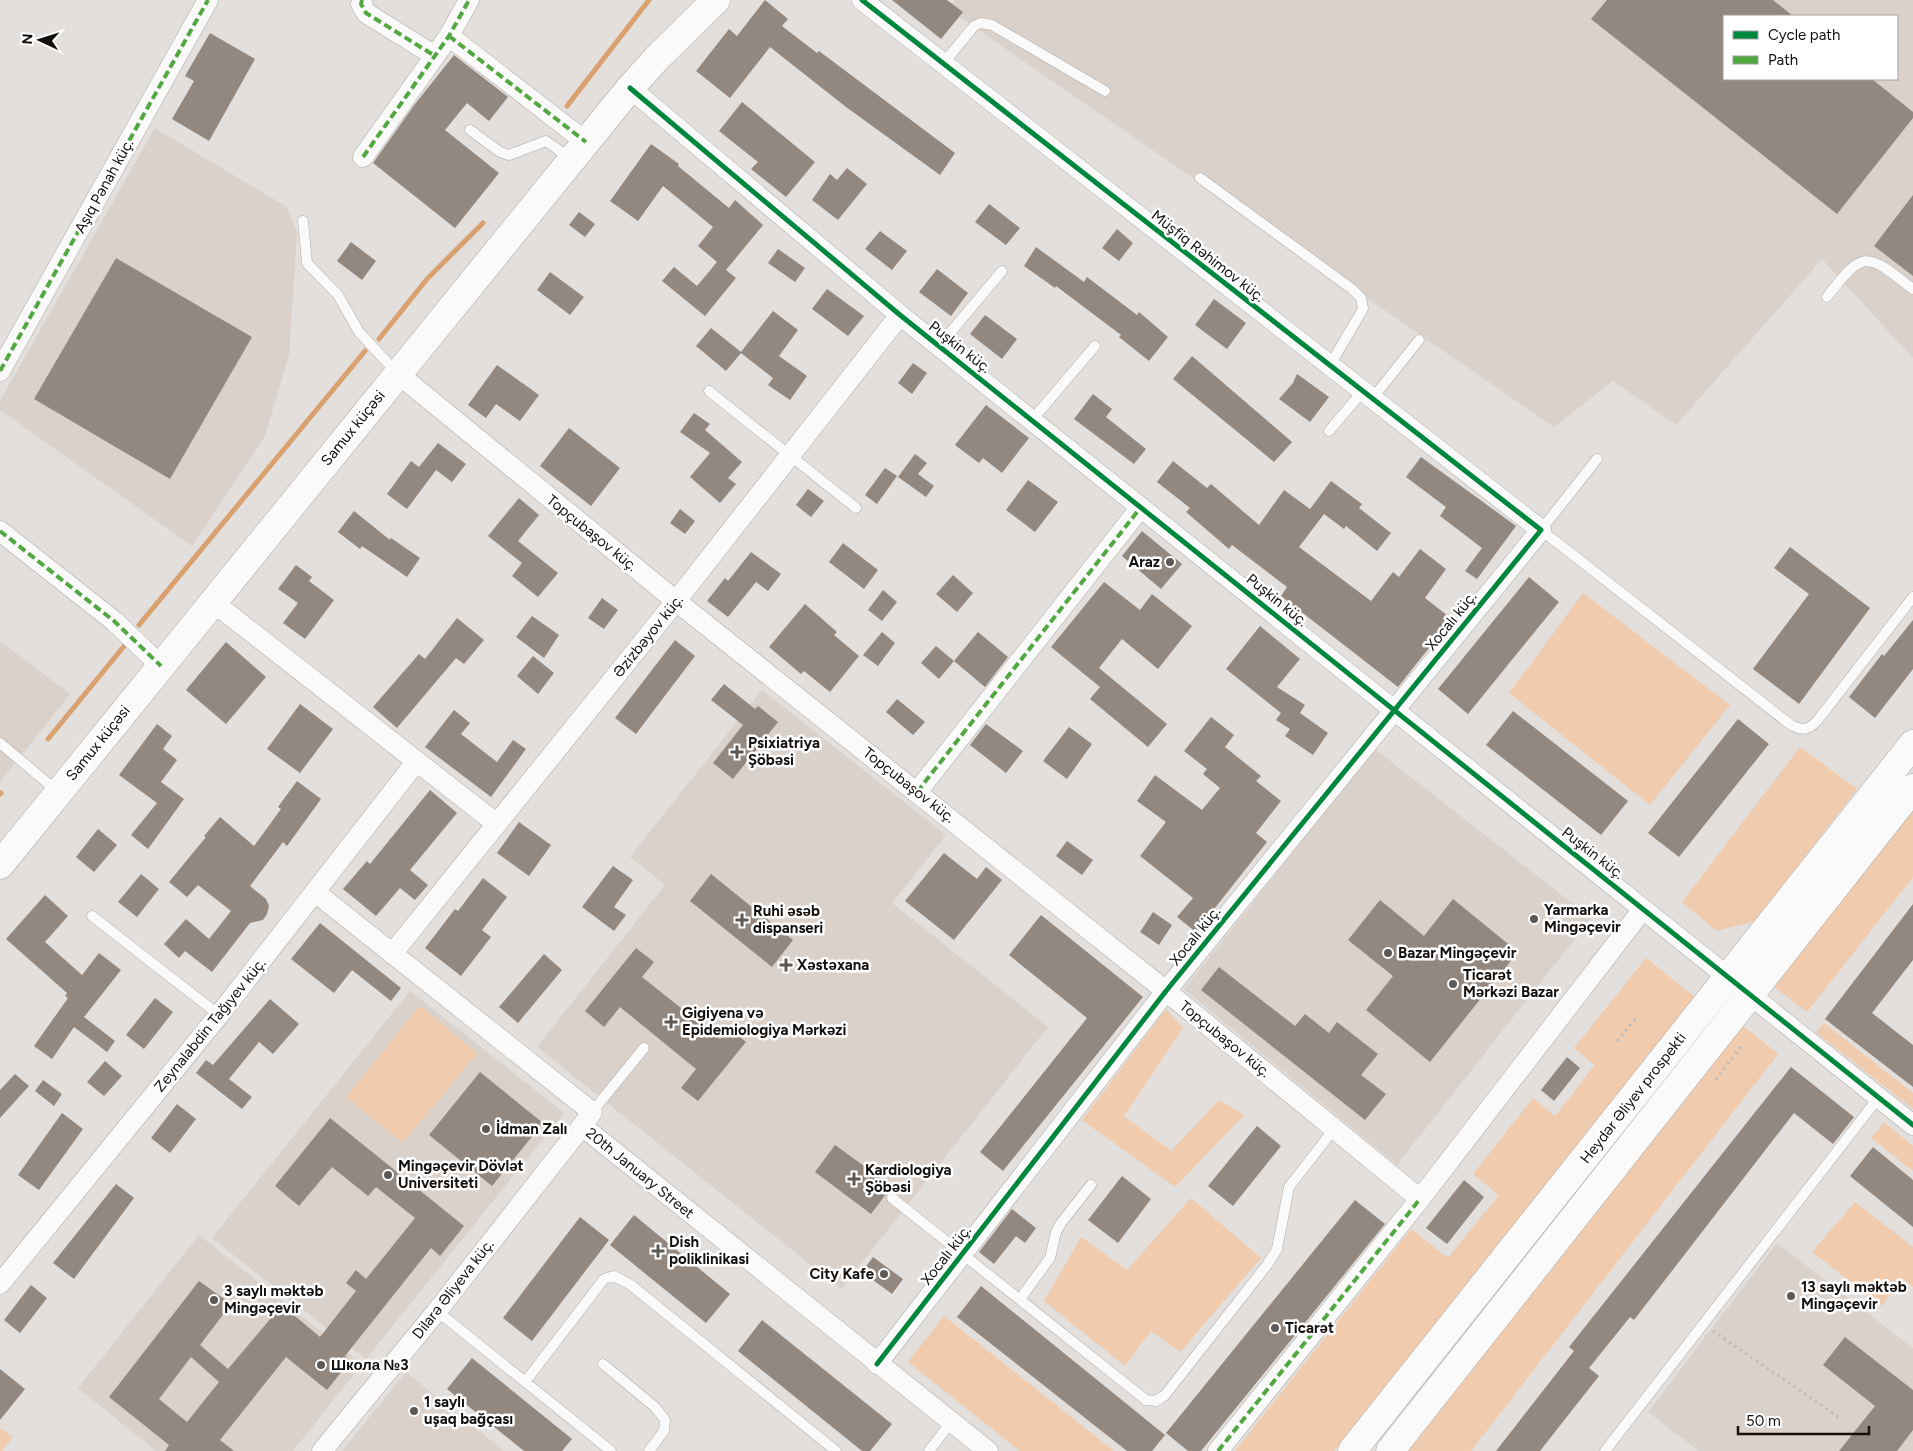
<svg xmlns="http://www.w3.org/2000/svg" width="1913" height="1451" viewBox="0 0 1913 1451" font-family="Figtree,sans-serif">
<rect width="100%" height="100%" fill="#e2dfdc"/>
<!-- built -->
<path fill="#dad1ca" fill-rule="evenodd" d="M955 0H1913V358L1822 259 1676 425 1613 381 1554 427 948 9ZM1724 16H1897V79H1724Z
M155 128 287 207 297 233 289 355 265 436 192 546 0 410V401Z
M0 641 70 694 0 782Z
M762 690 946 835 892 903 1048 1027 841 1289 537 1047 665 885 630 857Z
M1375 749 1591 918 1397 1165 1184 989Z
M410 991 564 1113 366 1359 212 1238Z
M199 1235 362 1364 293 1451H156L78 1388Z
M1777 1243 1913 1348V1451H1699L1648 1412Z
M406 1372 504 1451H342Z"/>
<!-- green -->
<path fill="#f1cbad" d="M1583 593 1730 705 1650 805 1509 693Z
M1800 747 1857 789 1755 921 1717 931 1682 902Z
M1913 805V877L1807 1012 1772 985Z
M1646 958 1695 997 1334 1451H1235L1411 1229 1448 1258 1499 1195 1473 1174 1533 1098 1555 1116 1595 1065 1574 1048Z
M420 1006 477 1053 403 1143 346 1097Z
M1166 1009 1183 1028 1124 1116 1171 1151 1219 1100 1244 1115 1175 1187 1082 1120Z
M1824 1023 1913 1093V1109L1816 1032Z
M1742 1025 1778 1054 1471 1451H1406Z
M1884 1122 1913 1146V1171L1871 1138Z
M1191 1198 1261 1258 1180 1352 1151 1331 1125 1366 1044 1301 1081 1237 1127 1270Z
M1855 1202 1913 1247V1287L1901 1278 1882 1306 1812 1252Z
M944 1316 1114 1451H1020L908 1362Z
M0 1428 13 1437 2 1451H0Z"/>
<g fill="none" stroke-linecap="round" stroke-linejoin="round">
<!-- stream -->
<path stroke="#d9a070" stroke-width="5" d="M567 106 649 0
M379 339 427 279 483 223
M139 625 365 351
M48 739 125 645
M0 794 1 793"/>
</g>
<!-- building -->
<path fill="#928880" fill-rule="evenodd" d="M765 0 788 19 782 26 817 53 819 51 955 153 940 175 846 107 770 47 730 98 696 71 729 29 737 36Z
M892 0H947L963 12 941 39Z
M1607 0H1773L1793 16H1724V79H1872L1913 112V118L1837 214 1591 19Z
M210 33 255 59 209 141 172 119 194 81 185 76Z
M454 55 508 97 489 121 467 103 445 130 499 173 455 228 373 163 415 104Z
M742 102 815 162 786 197 751 169 758 162 719 131Z
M651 144 679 164 678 166 729 208 735 200 763 225 726 270 736 278 705 316 662 281 674 267 697 286 717 262 698 246 713 227 663 186 638 221 610 201Z
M847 168 867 184 838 220 812 200 830 174 837 180Z
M1913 195V276L1874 246Z
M989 204 1020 228 1006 245 975 222Z
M579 212 595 224 585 237 569 225Z
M1117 229 1133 243 1119 261 1102 248Z
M880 231 907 251 892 270 865 249Z
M351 242 376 261 362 280 337 261Z
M1036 247 1084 282 1087 277 1137 315 1139 312 1168 337 1149 361 1119 337 1121 335 1056 286 1055 288 1024 266Z
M778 249 805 268 795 282 768 263Z
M116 258 252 337 170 479 34 399Z
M937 269 968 293 951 316 919 292Z
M550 272 584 297 570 315 537 290Z
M827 289 864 316 848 336 812 309Z
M1214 299 1246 323 1227 349 1195 325Z
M773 311 798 330 779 356 807 376 790 400 768 385 773 378 741 353 726 371 696 346 711 328 741 352Z
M985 315 1017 339 1002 359 970 334Z
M1192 356 1292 442 1274 462 1173 379Z
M913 363 927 373 912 394 898 383Z
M497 365 539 395 520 421 496 404 486 418 468 405Z
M1297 374 1329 397 1310 422 1279 399 1293 383Z
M1093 394 1112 409 1106 417 1146 449 1134 464 1074 419Z
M986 405 1029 438 1002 473 983 458 979 463 955 445Z
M694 413 710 424 705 430 742 462 728 478 736 484 720 503 690 477 710 453 680 432Z
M569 428 620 468 591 506 540 466Z
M438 443 466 464 452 482 436 470 407 509 387 494 411 461 419 467Z
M915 454 927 463 918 474 934 486 926 497 898 477Z
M1421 457 1516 526 1477 579 1465 571 1482 548 1440 516 1446 507 1406 477Z
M1173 461 1207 488 1211 484 1259 525 1284 490 1310 509 1331 481 1362 504 1359 508 1391 533 1377 551 1346 526 1344 529 1324 514 1299 547 1371 601 1393 572 1399 577 1420 549 1446 569 1425 598 1452 619 1398 687 1281 596 1287 587 1232 545 1229 549 1186 512 1190 508 1157 482Z
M885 468 897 476 877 504 865 495Z
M1028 480 1058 502 1035 532 1006 510Z
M808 489 824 501 811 517 796 505Z
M519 498 539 515 518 541 558 573 538 597 512 576 522 563 488 536Z
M680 509 695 521 685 534 670 523Z
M354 511 390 540 391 538 420 558 407 577 362 546 360 549 338 532Z
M1142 531 1182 564 1161 589 1122 556Z
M843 543 878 570 864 589 829 562Z
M1790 547 1870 608 1799 704 1753 669 1809 594 1774 568Z
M751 552 781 574 768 591 756 582 728 617 707 601 725 578 728 581Z
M296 565 312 577 309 581 334 600 305 639 283 623 298 603 278 589Z
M953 575 973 593 957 612 936 594Z
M1529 577 1559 602 1468 714 1438 689Z
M1104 582 1140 610 1152 594 1192 626 1158 669 1122 639 1099 668 1167 724 1148 747 1090 699 1100 687 1051 647Z
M883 590 897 602 882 621 868 610Z
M602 598 618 610 604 629 588 618Z
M805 604 837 632 834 635 859 656 830 692 804 671 801 674 769 647Z
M532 616 559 635 544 658 516 637Z
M457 618 484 640 464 664 456 658 397 728 373 707 419 654 425 659Z
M1913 620V669L1875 718 1849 697 1882 654 1884 656Z
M1260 626 1300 659 1277 687 1305 705 1300 713 1328 733 1313 755 1285 736 1290 729 1276 720 1281 713 1226 669Z
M882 632 895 643 878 666 863 655Z
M978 632 1008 657 985 687 954 661Z
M675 640 695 656 636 734 615 718Z
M226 642 266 677 226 724 186 690Z
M936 646 954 661 939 679 921 663Z
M533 656 554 673 538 694 517 676Z
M724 684 755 709 758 706 778 722 733 779 713 763 743 725 711 700Z
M897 699 925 722 913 735 886 712Z
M300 704 333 729 300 773 267 749Z
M454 710 470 723 461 734 497 762 513 740 526 749 491 797 425 747Z
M1513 711 1628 801 1601 835 1486 745Z
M1211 717 1234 735 1225 747 1261 776 1256 781 1281 801 1256 833 1267 842 1196 932 1177 917 1193 898 1140 856 1166 822 1137 801 1155 775 1202 810 1220 788 1203 774 1207 769 1184 751Z
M1738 719 1769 744 1679 857 1648 833Z
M157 724 172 736 163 749 177 760 161 782 184 799 148 849 131 835 157 803 119 775Z
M986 724 1023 751 1006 773 970 745Z
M1069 727 1092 744 1067 779 1043 761Z
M297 781 321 799 287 846 283 842 250 886 266 899 269 906 267 914 263 920 250 923 212 972 185 951 179 958 164 944 186 919 209 939 231 911 198 885 187 897 169 882 206 837 204 836 220 817 254 846 281 809 278 807Z
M430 790 457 813 410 870 428 885 415 900 400 888 376 916 343 889 367 861 370 864Z
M519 822 551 845 529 876 497 853Z
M98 829 117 845 94 872 76 857Z
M1067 841 1093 860 1082 875 1056 856Z
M944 853 977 879 986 867 1002 880 954 940 905 901Z
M613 866 633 880 614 907 626 915 614 931 582 907Z
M141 874 159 889 137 917 118 902Z
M711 874 793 940 772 967 690 901Z
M483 878 507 897 482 930 491 937 461 976 425 948 455 909 458 911Z
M45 895 68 916 45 942 82 975 99 953 121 970 84 1017 115 1041 107 1052 74 1027 52 1059 34 1046 68 998 65 996 67 993 6 939Z
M1453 899 1518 952 1430 1062 1366 1010 1393 976 1348 940 1380 900 1424 936Z
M1913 904V960L1872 1013 1913 1045V1087L1825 1019Z
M1153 912 1172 925 1159 945 1140 932Z
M1041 915 1143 997 1003 1171 980 1152 1087 1018 1009 955Z
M320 923 401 988 391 1001 352 970 334 993 291 959Z
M636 948 654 962 642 977 720 1039 729 1028 746 1042 698 1101 681 1088 696 1069 620 1007 604 1027 585 1011Z
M544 954 562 970 518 1023 499 1007Z
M1219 967 1295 1026 1305 1014 1329 1033 1337 1022 1378 1054 1361 1075 1386 1094 1365 1120 1201 990Z
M155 998 173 1012 144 1049 126 1035Z
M270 999 299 1024 273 1054 259 1042 229 1079 252 1097 242 1109 196 1073 206 1060 213 1065Z
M1567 1057 1580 1068 1554 1101 1541 1090Z
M105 1061 122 1076 104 1096 87 1082Z
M1791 1067 1854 1117 1833 1144 1794 1113 1634 1320 1630 1317 1589 1368 1599 1376 1540 1451H1496L1574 1351 1569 1347Z
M480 1072 543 1123 492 1186 429 1135Z
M15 1074 29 1086 0 1118V1090Z
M43 1080 62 1094 54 1106 35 1091Z
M177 1104 196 1119 170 1153 151 1138Z
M62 1113 83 1129 39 1190 18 1175Z
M330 1118 464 1226 440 1256 431 1248 345 1356 350 1361 327 1390 286 1357 220 1440 234 1451H165L169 1445 109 1397 199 1281 231 1304 200 1345 228 1369 282 1305 320 1337 356 1291 346 1283 356 1270 366 1279 415 1218 376 1187 368 1196 332 1167 299 1206 275 1186ZM191 1357 219 1382 187 1422 159 1399Z
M1257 1126 1281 1146 1233 1206 1208 1186Z
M835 1145 892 1186 871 1214 815 1172Z
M1873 1147 1913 1180V1227L1850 1176Z
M1122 1176 1151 1199 1118 1243 1088 1220Z
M1464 1180 1484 1197 1447 1244 1426 1228Z
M116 1184 134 1198 74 1279 53 1263Z
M1355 1200 1385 1224 1201 1451H1188L1166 1433Z
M1012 1209 1036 1228 1025 1243 1016 1236 994 1264 979 1252Z
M634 1215 730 1294 706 1323 610 1245Z
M580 1217 609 1240 532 1341 503 1318Z
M873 1257 903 1279 892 1294 862 1272Z
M31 1285 47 1298 20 1333 4 1320Z
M981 1286 1165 1435 1152 1451H1127L957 1317Z
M762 1320 892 1424 870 1451H862L738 1351Z
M1845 1337 1913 1390V1430L1897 1451H1839L1875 1406 1823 1365Z
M472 1358 572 1439 562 1451H524L447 1389Z
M0 1369 25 1389 0 1420Z"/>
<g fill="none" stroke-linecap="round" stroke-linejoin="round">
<!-- service casing -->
<g stroke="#adaaa8" stroke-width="11">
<path id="service" d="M942 65 974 26 981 23 992 25 1105 91
M470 130 500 152 509 155 546 141 571 159
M1200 178 1352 289 1361 298 1363 309 1330 365
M303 221 307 263 338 295 359 332 397 373
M1827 297C1865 248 1866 253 1913 289
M939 346 1002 271
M709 391 856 508
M1372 399 1419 340
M1032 420 1095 346
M1329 431 1363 391
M1597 459 1541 530 1791 725C1803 731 1808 730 1817 721L1913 597
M0 743 58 792
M92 916 219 1015
M592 1112 644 1048
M892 1198 1146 1400 1156 1401 1165 1395 1267 1265 1277 1249 1289 1187 1334 1129
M1020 1299 1050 1258 1056 1232 1061 1223 1091 1185
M437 1311 611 1451
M603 1364 655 1407 665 1420 664 1431 649 1451
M525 1382 604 1279 614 1276 631 1285 836 1451
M929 1451 951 1422
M1605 1451 1879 1097"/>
</g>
<!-- minor casing -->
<g stroke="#adaaa8" stroke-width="21">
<path id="minor" d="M362 0 361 4 366 13 435 56
M862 0 1541 530 1166 991 877 1364
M449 36 586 142
M630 88 900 315 1913 1125
M363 157 449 36 469 0
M0 371 208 0
M397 373 676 601 1166 991 1420 1199
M0 531 114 621 161 666
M213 602 497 824
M917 792 1141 507
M315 892 592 1112 582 1126 988 1451
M392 954 676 601 900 315
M0 1284 219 1015 416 762
M322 1451 437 1311 582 1126
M1218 1451 1420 1199 1643 909"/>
</g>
<!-- secondary casing -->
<g stroke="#adaaa8" stroke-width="29">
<path id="secondary" d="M0 865 630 88 657 58 716 0"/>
</g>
<!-- primary casing -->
<g stroke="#adaaa8" stroke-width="29">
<path id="primary" d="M1352 1451 1913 744
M1390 1451 1913 788"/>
</g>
<!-- path -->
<path stroke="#bebdbb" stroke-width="3" stroke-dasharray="2.5 4" stroke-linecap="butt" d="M1617 1041 1636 1018
M1716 1080 1742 1045
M1713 1331 1840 1418"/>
<!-- service -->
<use href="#service" stroke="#fbfafa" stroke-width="10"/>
<!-- minor -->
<use href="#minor" stroke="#fbfafa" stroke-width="20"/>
<!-- secondary -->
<use href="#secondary" stroke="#fbfafa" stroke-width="28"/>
<!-- primary -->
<use href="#primary" stroke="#fbfafa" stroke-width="28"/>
<!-- quiet -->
<path stroke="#51a841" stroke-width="4" stroke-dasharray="8 4" stroke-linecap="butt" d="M362 0 361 4 366 13 435 56
M449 36 586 142
M363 157 449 36 469 0
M0 371 208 0
M0 531 114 621 161 666
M917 792 1141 507
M1218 1451 1420 1199"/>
<!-- cycleway casing -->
<g stroke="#fff" stroke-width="8">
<path id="cycleway" d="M862 0 1541 530 1166 991 877 1364
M630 88 900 315 1913 1125"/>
</g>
<!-- cycleway -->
<use href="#cycleway" stroke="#00873e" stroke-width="5"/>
</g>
<!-- markers -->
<g fill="#5b5856" stroke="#fff" stroke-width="2">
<circle cx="1170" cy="562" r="5"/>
<path d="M734.5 744.5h5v5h5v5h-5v5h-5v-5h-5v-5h5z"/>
<circle cx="1534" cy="919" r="5"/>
<path d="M739.5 912.5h5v5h5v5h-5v5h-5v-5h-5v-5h5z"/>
<circle cx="1388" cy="953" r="5"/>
<path d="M783.5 957.5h5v5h5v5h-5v5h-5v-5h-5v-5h5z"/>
<circle cx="1453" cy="984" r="5"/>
<path d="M668.5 1014.5h5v5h5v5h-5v5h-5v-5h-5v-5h5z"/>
<circle cx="486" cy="1129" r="5"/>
<circle cx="388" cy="1175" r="5"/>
<path d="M851.5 1171.5h5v5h5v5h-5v5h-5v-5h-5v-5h5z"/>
<path d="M655.5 1243.5h5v5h5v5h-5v5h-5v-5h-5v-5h5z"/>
<circle cx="884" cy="1274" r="5"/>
<circle cx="1791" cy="1296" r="5"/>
<circle cx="214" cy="1300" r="5"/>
<circle cx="1275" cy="1328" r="5"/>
<circle cx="321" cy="1365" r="5"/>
<circle cx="414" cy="1411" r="5"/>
</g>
<g text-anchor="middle" stroke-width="5" stroke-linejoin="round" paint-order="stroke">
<!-- street labels -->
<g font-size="15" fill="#13100e" stroke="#fff">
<text transform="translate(104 186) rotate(-61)" y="5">Aşıq Pənah küç.</text>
<text transform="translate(1208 256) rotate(38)" y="5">Müşfiq Rəhimov küç.</text>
<text transform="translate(960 347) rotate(38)" y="5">Puşkin küç.</text>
<text transform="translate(353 428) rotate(-51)" y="5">Samux küçəsi</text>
<text transform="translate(592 533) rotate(39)" y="5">Topçubaşov küç.</text>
<text transform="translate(1277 600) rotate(39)" y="5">Puşkin küç.</text>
<text transform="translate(1451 621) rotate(-51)" y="5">Xocalı küç.</text>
<text transform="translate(648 636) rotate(-51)" y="5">Əzizbəyov küç.</text>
<text transform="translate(98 743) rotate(-51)" y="5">Samux küçəsi</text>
<text transform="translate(909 785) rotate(38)" y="5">Topçubaşov küç.</text>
<text transform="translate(1593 853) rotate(38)" y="5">Puşkin küç.</text>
<text transform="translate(1195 936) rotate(-51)" y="5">Xocalı küç.</text>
<text transform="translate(210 1025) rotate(-51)" y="5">Zeynalabdin Tağıyev küç.</text>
<text transform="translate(1225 1039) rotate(39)" y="5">Topçubaşov küç.</text>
<text transform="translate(1633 1098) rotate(-52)" y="5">Heydər Əliyev prospekti</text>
<text transform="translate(640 1173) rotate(39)" y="5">20th January Street</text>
<text transform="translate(946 1255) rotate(-52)" y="5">Xocalı küç.</text>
<text transform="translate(453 1289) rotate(-52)" y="5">Dilarə Əliyeva küç.</text>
</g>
<!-- poi labels -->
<g font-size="15" font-weight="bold" fill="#13100e" stroke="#fff" text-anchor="start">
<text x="1160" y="567" text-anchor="end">Araz</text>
<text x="748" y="748">Psixiatriya<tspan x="748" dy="17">Şöbəsi</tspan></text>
<text x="1544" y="915">Yarmarka<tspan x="1544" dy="17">Mingəçevir</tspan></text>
<text x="753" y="916">Ruhi əsəb<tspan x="753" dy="17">dispanseri</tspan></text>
<text x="1398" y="958">Bazar Mingəçevir</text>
<text x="797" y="970">Xəstəxana</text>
<text x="1463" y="980">Ticarət<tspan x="1463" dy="17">Mərkəzi Bazar</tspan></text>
<text x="682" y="1018">Gigiyena və<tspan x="682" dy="17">Epidemiologiya Mərkəzi</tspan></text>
<text x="496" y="1134">İdman Zalı</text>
<text x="398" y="1171">Mingəçevir Dövlət<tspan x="398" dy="17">Universiteti</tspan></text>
<text x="865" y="1175">Kardiologiya<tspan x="865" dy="17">Şöbəsi</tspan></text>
<text x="669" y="1247">Dish<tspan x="669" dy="17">poliklinikasi</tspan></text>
<text x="874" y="1279" text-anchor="end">City Kafe</text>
<text x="1801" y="1292">13 saylı məktəb<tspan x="1801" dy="17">Mingəçevir</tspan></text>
<text x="224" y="1296">3 saylı məktəb<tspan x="224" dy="17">Mingəçevir</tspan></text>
<text x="1285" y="1333">Ticarət</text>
<text x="331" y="1370">Школа №3</text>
<text x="424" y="1407">1 saylı<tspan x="424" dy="17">uşaq bağçası</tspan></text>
</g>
</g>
<!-- legend -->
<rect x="1723" y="15" width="175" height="65" fill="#ffffff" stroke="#a19f9f"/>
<rect x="1733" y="31" width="25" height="8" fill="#00873e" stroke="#a19f9f"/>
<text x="1768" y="40" font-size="15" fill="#13100e">Cycle path</text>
<rect x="1733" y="56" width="25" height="8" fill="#51a841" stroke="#a19f9f"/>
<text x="1768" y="65" font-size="15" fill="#13100e">Path</text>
<!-- north arrow -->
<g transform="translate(40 40) rotate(274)" stroke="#ffffff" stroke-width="4" paint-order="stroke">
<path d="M0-4L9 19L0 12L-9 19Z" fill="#13100e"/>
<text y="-8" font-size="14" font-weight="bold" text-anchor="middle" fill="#13100e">N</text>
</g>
<!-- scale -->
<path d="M1738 1426v8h131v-8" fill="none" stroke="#13100e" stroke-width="2.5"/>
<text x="1746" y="1426" font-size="15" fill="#13100e" stroke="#ffffff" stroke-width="4" paint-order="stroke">50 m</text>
</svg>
